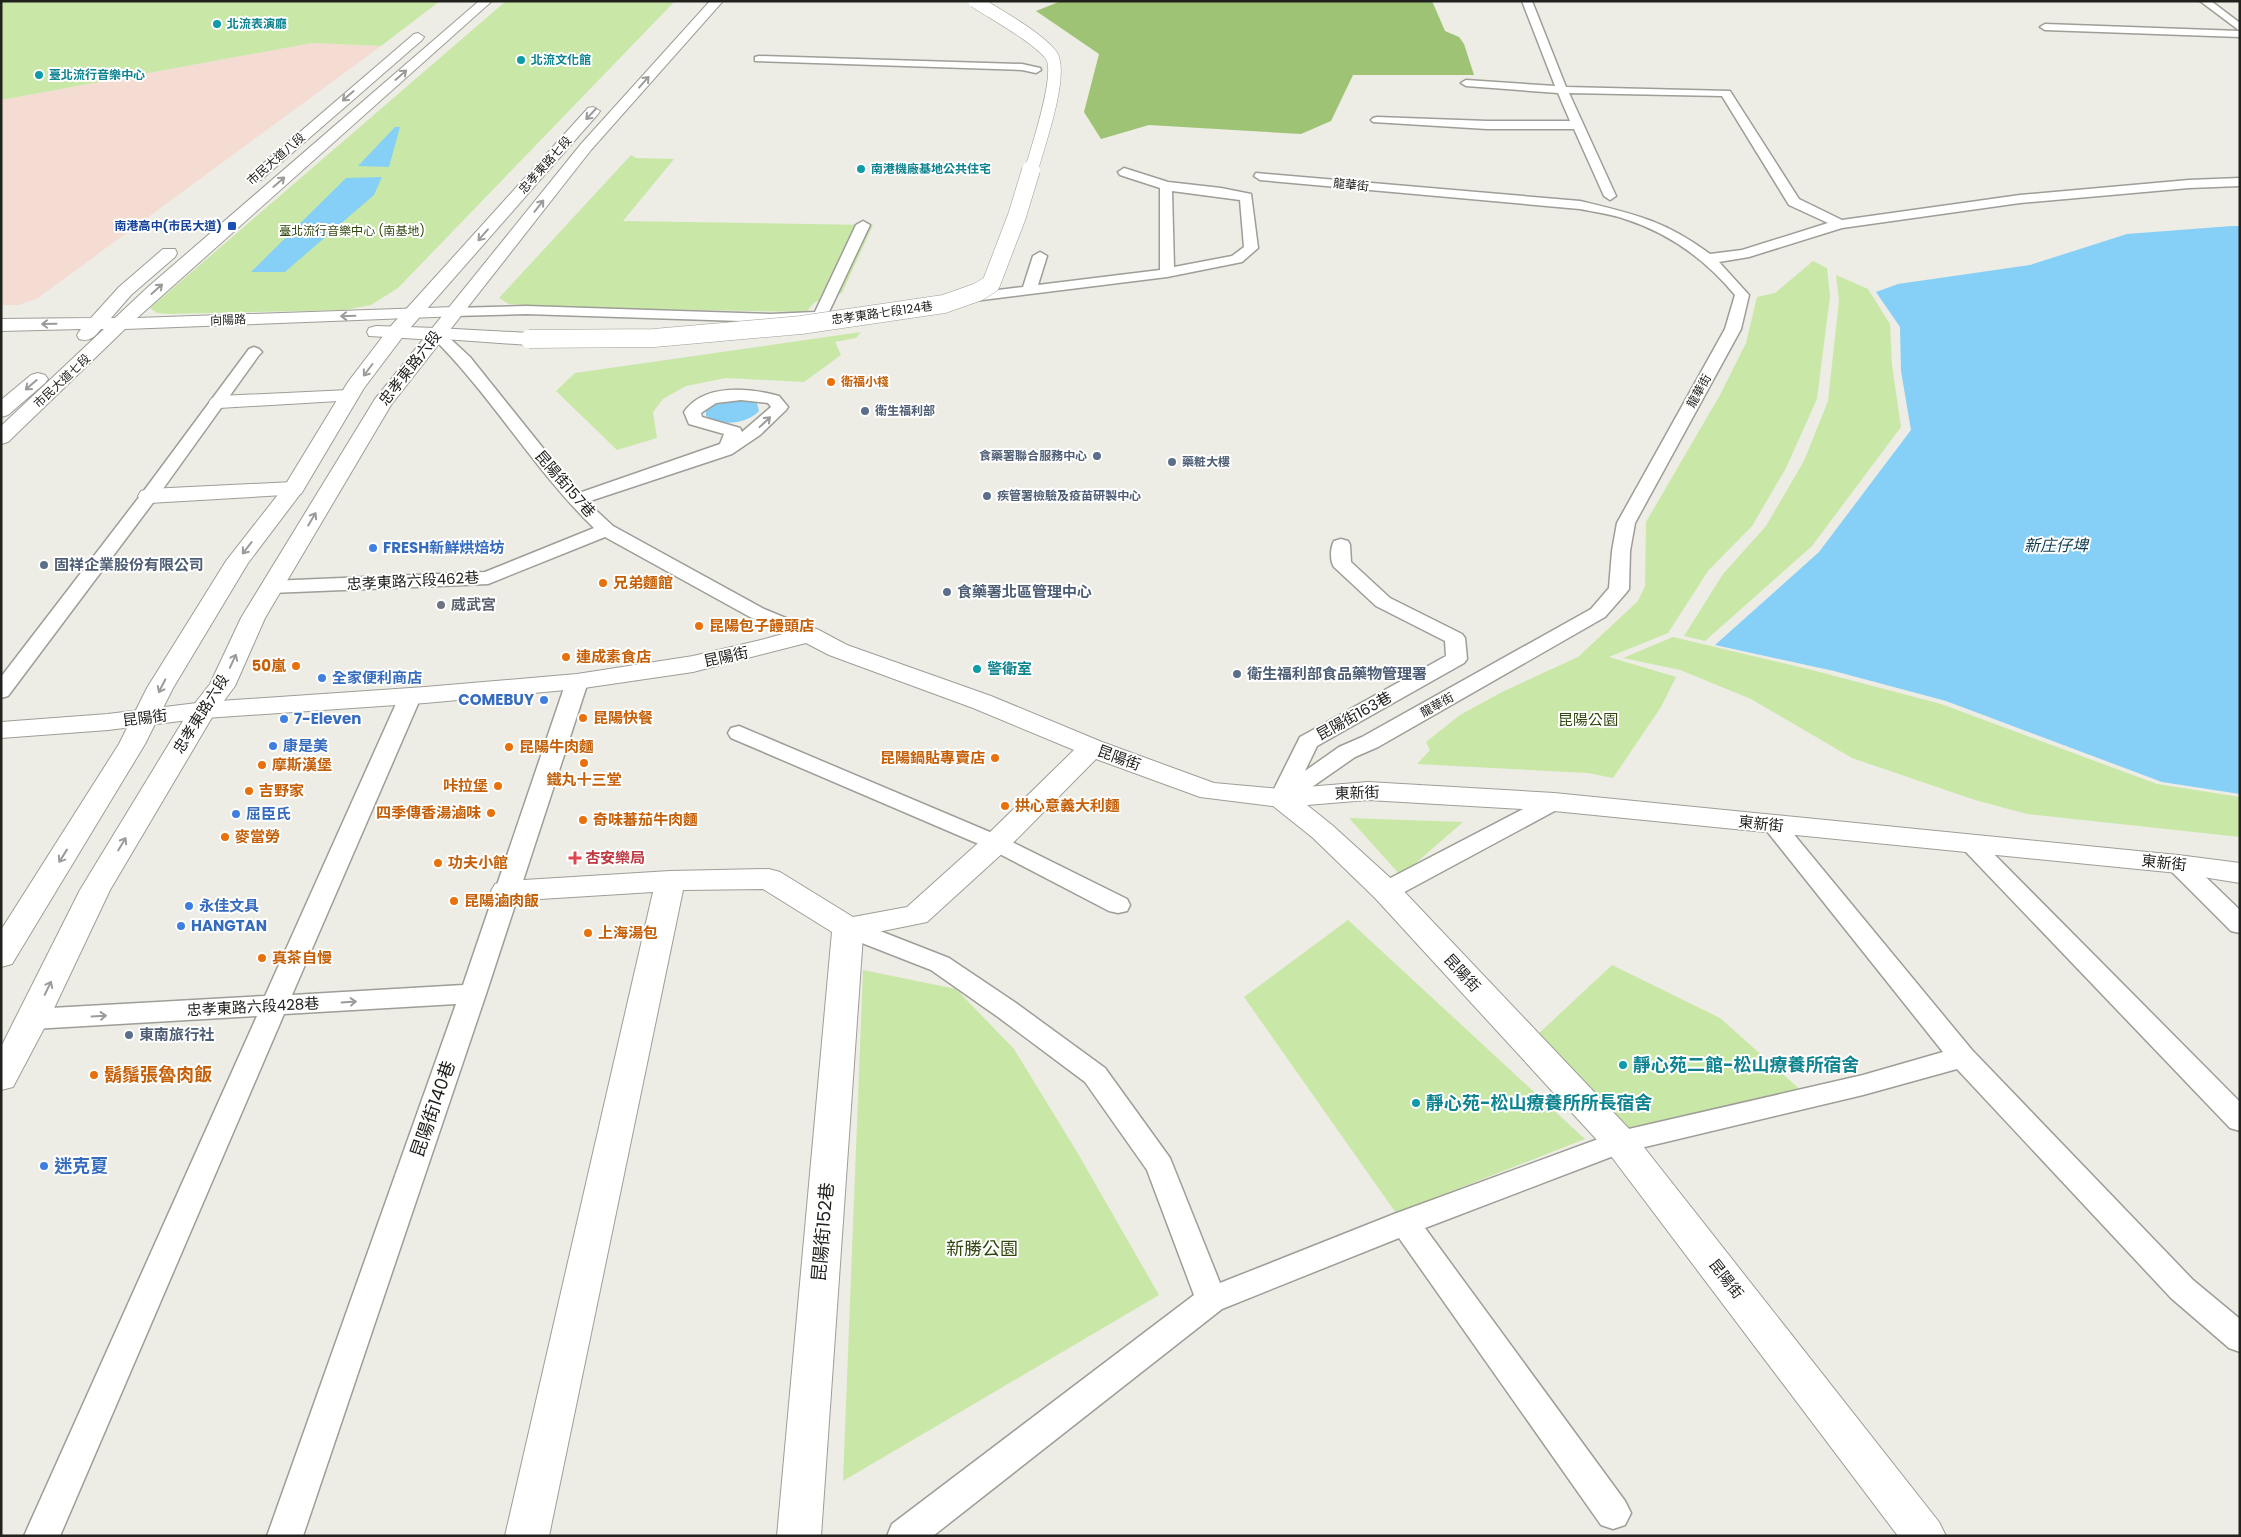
<svg xmlns="http://www.w3.org/2000/svg" width="2241" height="1537" viewBox="0 0 2241 1537" font-family="Poppins,'Noto Sans TC',sans-serif">
<rect width="100%" height="100%" fill="#edece5"/>
<!-- industrial -->
<path fill="#f4dcd2" d="M312 43 381 46 38 298 19 305H1V100Z"/>
<!-- green -->
<path fill="#c9e8a7" d="M1 1H440L381 46 312 43 1 100Z
M506 1H675L398 288 371 305 344 310 169 314 157 313 150 308Z
M631 155 636 158 674 159 623 221 873 225 842 293 815 302 806 312 549 307 509 304 499 298Z
M1813 261 1827 268 1830 296 1817 399 1786 468 1752 526 1708 571 1668 633 1609 657 1676 677 1661 707 1613 778 1588 773 1417 764 1430 750 1426 742 1460 715 1502 692 1578 657 1638 601 1645 586 1646 522 1720 395 1746 343 1757 297 1775 293Z
M1836 275 1868 289 1890 324 1892 365 1901 427 1812 546 1705 641 1684 636 1723 574 1766 526 1804 461 1828 401 1839 300Z
M861 332 856 338 835 342 841 355 804 382 726 378 686 386 663 399 653 412 657 438 617 450 556 391 575 373Z
M1673 637 1812 670 1941 704 2157 784 2240 797V837L2027 814 1975 800 1852 758 1751 699 1680 670 1623 658Z
M1349 818 1463 822 1401 876Z
M1348 920 1585 1139 1396 1213 1244 997Z
M1612 965 1720 1018 1804 1093 1625 1131 1535 1037Z
M863 970 956 989 1014 1049 1077 1152 1159 1295 843 1481Z"/>
<!-- forest -->
<path fill="#9ec374" d="M1061 1H1432L1445 31 1459 37 1464 44 1474 75H1353L1331 121 1301 134 1149 125 1101 139 1084 112 1099 54 1036 11Z"/>
<!-- water -->
<path fill="#86cff6" d="M395 127H400L389 167 358 166Z
M382 177 374 195 285 272H251L346 178Z
M2232 226H2240V794L2162 782 1946 701 1834 671 1715 645 1819 552 1911 430 1901 371 1900 327 1876 292 1898 284 2030 265 2127 234Z
M735 398 757 403 759 411C747 424 720 427 706 416V408L718 401Z"/>
<g fill="none" stroke-linecap="round" stroke-linejoin="round">
<!-- lane casing -->
<g stroke="#9e9d97" stroke-width="3">
<path id="lane" d="M1522 1H1532L1566 87 1730 91 1799 199 1842 220 2020 195 2189 180 2240 178V186L2189 188 2020 203 1842 228 1749 257 1719 262 1749 295 1741 329 1635 523 1630 551 1629 589 1626 593 1605 617 1378 747 1355 757 1289 803 1281 805 1273 803 1270 797 1300 737 1446 656 1445 641 1376 606 1334 567C1330 561 1330 548 1334 541L1341 539 1348 541 1350 545 1351 562 1390 598 1462 634 1465 638 1467 659 1464 663 1317 746 1305 771 1339 747 1362 737 1591 609 1609 588 1612 551 1617 523 1725 329 1735 295C1706 260 1669 233 1625 219 1611 214 1595 212 1580 209L1260 180 1254 176 1256 173 1580 201C1634 214 1664 220 1710 254L1742 250 1828 223 1789 205 1722 96 1569 93 1616 196 1610 200 1604 196 1574 129H1487L1373 122 1371 120 1373 118 1377 117 1487 121H1570L1558 93 1466 86 1461 83 1466 80 1555 86Z
M2200 1H2211L2240 23V37L2045 30 2040 27 2045 24 2240 31Z
M759 56 1022 64 1040 68 1041 70 1036 73 1022 70 755 61V57Z
M1124 168 1168 182 1221 188 1251 194 1258 248 1242 262 1167 277 958 303 953 302 951 299 953 296 958 295 1023 287 1033 256 1040 252 1047 256 1038 285 1160 270V188L1120 175 1118 172ZM1172 191 1240 200 1244 247 1232 256 1174 267Z
M863 221 870 225 827 316 825 319 820 320 771 322 526 314 454 316 449 315 447 312 449 309 454 308 526 306 771 314 815 312 856 225Z
M437 329 442 331 470 357 579 493 720 444 724 434 689 424 684 412C704 383 750 388 779 396L788 407 786 410 760 435 732 454 587 502 613 526 764 609 815 630 818 634 815 638 808 640 801 638 750 617 605 537 488 584 271 593 264 591 261 587 264 583 271 581 485 572 594 528C534 470 492 396 432 337L429 334 432 331ZM741 400 768 403 771 407 742 432 740 428 702 417 701 413 716 403Z
M254 347 259 349 262 352 259 355 155 500 8 696 1 698V677L143 492 249 349Z
M577 676 584 678 588 682 486 994 303 1536H267L456 1004 284 1014 60 1536H24L257 1016 33 1029 24 1026 20 1019 24 1012 33 1009 265 996 399 697 402 692 410 691 418 692 421 697 292 995 463 985 566 682 570 678Z
M739 726 1004 838 1127 899 1130 905 1127 911 1118 913 1109 911 988 848 731 738 728 733 731 728Z
M1554 795 1562 797 1566 802 1562 807 1395 897 1386 899 1377 897 1374 891 1377 885 1546 797Z
M1774 818 1782 820 1972 1050 2193 1280 2240 1319V1352L2229 1348 2171 1298 1957 1069 1863 1095 1624 1152 1425 1228 1625 1501 1631 1513 1625 1525 1613 1529 1601 1525 1399 1238 1222 1309 933 1536H887L892 1524 1194 1295 1147 1170 1085 1082 998 1017 931 970 839 934 835 928 839 922 848 920 857 922 949 958 1016 1003 1105 1068 1170 1158 1220 1283 1394 1214 1620 1131 1863 1075 1943 1052 1766 830 1762 825 1766 820Z
M1972 837 1980 840 2240 1102V1131L2230 1128 1964 850 1960 845 1964 840Z
M2178 856 2187 859 2240 910V933L2231 931 2169 869 2166 864 2169 859Z"/>
</g>
<!-- street casing -->
<g stroke="#9e9d97" stroke-width="2">
<path id="street" d="M437 328 529 333 536 335 538 339 536 343 529 345 430 338 428 334 430 330Z
M349 390 356 392 359 396 356 400 219 408 212 406 209 402 212 398 219 396Z
M293 482 301 484 304 489 301 494 149 503 141 501 138 496 141 491 149 489Z
M808 627 817 629 847 645 991 696 1102 742 1214 783 1281 789 1368 782 1554 793 2178 855 2240 863V883L2178 873 1554 811 1368 800 1307 805 1332 825 1397 884 1632 1132 1939 1522 1946 1536H1898L1608 1152 1375 898 1312 837 1273 806 1200 797 1096 759 1006 850 927 922 863 935 821 1536H777L832 932 763 889 683 890 549 1536H505L653 892 506 901 495 898 491 891 495 884 506 881 670 871 769 869 780 872 853 917 907 907 986 836 1074 750 973 708 829 655 806 643 693 672 577 689 425 703 205 718 108 730 1 738V722L108 714 205 702 425 687 577 674 693 656 761 640Z"/>
</g>
<!-- secondary casing -->
<g stroke="#9e9d97" stroke-width="2">
<path id="secondary" d="M479 1H492L137 318 454 307 460 308 463 312 460 316 125 329 8 442 1 444V426L104 329H101C94 337 91 342 79 339L77 335 81 329 1 331V319L91 318 119 287 163 249H175L177 253 175 257 131 295 111 318H115L148 287Z
M418 33 424 37 422 40 261 180H251L248 177 251 174 414 34Z
M376 326 437 328 444 330 446 334 444 338 437 340 369 336 367 332 369 328Z
M38 373 45 375 48 379 45 383 8 415 1 417V400L31 375Z"/>
</g>
<!-- primary casing -->
<g stroke="#9e9d97" stroke-width="2">
<path id="primary" d="M710 1H723L591 150 391 405 265 618 235 686 214 714 110 890 49 1019 13 1087 1 1090V1047L80 890 189 711 210 684 241 618 375 399 581 144Z
M593 107 600 111 598 114 404 335 364 388 304 489 248 563 173 688 145 744 12 964 1 967V930L119 744 147 688 226 561 284 487 348 382 390 327 588 108Z"/>
</g>
<!-- lane -->
<use href="#lane" fill="#fff" fill-rule="evenodd"/>
<!-- street -->
<use href="#street" fill="#fff" fill-rule="evenodd"/>
<!-- secondary -->
<use href="#secondary" fill="#fff" fill-rule="evenodd"/>
<!-- primary -->
<use href="#primary" fill="#fff" fill-rule="evenodd"/>
<!-- street-bridge-far1 casing -->
<g stroke="#9e9d97" stroke-width="14" stroke-linecap="butt">
<path id="street-bridge-far1" d="M975 1C996 15 1036 36 1051 55 1064 73 1037 149 1031 171"/>
</g>
<!-- street-bridge casing -->
<g stroke="#9e9d97" stroke-width="19" stroke-linecap="butt">
<path id="street-bridge" d="M529 339 654 338 801 325 944 304 978 292 991 284 1017 216 1031 170"/>
</g>
<!-- street-bridge-far1 -->
<use href="#street-bridge-far1" stroke="#fff" stroke-width="13"/>
<!-- street-bridge -->
<use href="#street-bridge" stroke="#fff" stroke-width="18"/>
</g>
<!-- one-way arrows -->
<defs><path id="oneway-shaft" d="M-6 0H5M1.5-3L5.5 0L1.5 3" fill="none" stroke-width="1.6" stroke-linecap="round" stroke-linejoin="round" transform="scale(1.25)"/></defs>
<g stroke="#9b9b9a">
<use href="#oneway-shaft" transform="translate(401 75) rotate(-41)"/>
<use href="#oneway-shaft" transform="translate(644 82) rotate(-48)"/>
<use href="#oneway-shaft" transform="translate(348 96) rotate(139)"/>
<use href="#oneway-shaft" transform="translate(591 114) rotate(133)"/>
<use href="#oneway-shaft" transform="translate(279 182) rotate(-41)"/>
<use href="#oneway-shaft" transform="translate(539 206) rotate(-52)"/>
<use href="#oneway-shaft" transform="translate(483 235) rotate(131)"/>
<use href="#oneway-shaft" transform="translate(157 289) rotate(-42)"/>
<use href="#oneway-shaft" transform="translate(348 316) rotate(178)"/>
<use href="#oneway-shaft" transform="translate(49 324) rotate(179)"/>
<use href="#oneway-shaft" transform="translate(368 370) rotate(127)"/>
<use href="#oneway-shaft" transform="translate(31 385) rotate(139)"/>
<use href="#oneway-shaft" transform="translate(765 422) rotate(-43)"/>
<use href="#oneway-shaft" transform="translate(312 519) rotate(-59)"/>
<use href="#oneway-shaft" transform="translate(247 548) rotate(128)"/>
<use href="#oneway-shaft" transform="translate(233 661) rotate(-65)"/>
<use href="#oneway-shaft" transform="translate(162 686) rotate(117)"/>
<use href="#oneway-shaft" transform="translate(122 844) rotate(-59)"/>
<use href="#oneway-shaft" transform="translate(63 856) rotate(122)"/>
<use href="#oneway-shaft" transform="translate(48 988) rotate(-64)"/>
<use href="#oneway-shaft" transform="translate(349 1002) rotate(-4)"/>
<use href="#oneway-shaft" transform="translate(99 1016) rotate(-3)"/>
</g>
<!-- markers -->
<g fill="#0f9aa8" stroke="#fff" stroke-width="2">
<circle cx="217" cy="24" r="5"/>
<circle cx="521" cy="60" r="5"/>
<circle cx="39" cy="75" r="5"/>
<circle cx="861" cy="169" r="5"/>
<circle cx="977" cy="669" r="5"/>
<circle cx="1623" cy="1065" r="5"/>
<circle cx="1416" cy="1103" r="5"/>
</g>
<rect fill="#1a4fb4" stroke="#fff" stroke-width="2" x="227" y="221" width="10" height="10" rx="2.5"/>
<g fill="#e8710a" stroke="#fff" stroke-width="2">
<circle cx="831" cy="382" r="5"/>
<circle cx="603" cy="583" r="5"/>
<circle cx="699" cy="626" r="5"/>
<circle cx="566" cy="657" r="5"/>
<circle cx="296" cy="666" r="5"/>
<circle cx="583" cy="718" r="5"/>
<circle cx="509" cy="747" r="5"/>
<circle cx="995" cy="758" r="5"/>
<circle cx="584" cy="763" r="5"/>
<circle cx="262" cy="765" r="5"/>
<circle cx="498" cy="786" r="5"/>
<circle cx="249" cy="791" r="5"/>
<circle cx="1005" cy="806" r="5"/>
<circle cx="491" cy="813" r="5"/>
<circle cx="583" cy="820" r="5"/>
<circle cx="225" cy="837" r="5"/>
<circle cx="438" cy="863" r="5"/>
<circle cx="454" cy="901" r="5"/>
<circle cx="588" cy="933" r="5"/>
<circle cx="262" cy="958" r="5"/>
<circle cx="94" cy="1075" r="5"/>
</g>
<g fill="#5c6f8a" stroke="#fff" stroke-width="2">
<circle cx="865" cy="411" r="5"/>
<circle cx="1097" cy="456" r="5"/>
<circle cx="1172" cy="462" r="5"/>
<circle cx="987" cy="496" r="5"/>
<circle cx="44" cy="565" r="5"/>
<circle cx="947" cy="592" r="5"/>
<circle cx="1237" cy="674" r="5"/>
<circle cx="129" cy="1035" r="5"/>
</g>
<g fill="#3f7fe0" stroke="#fff" stroke-width="2">
<circle cx="373" cy="548" r="5"/>
<circle cx="322" cy="678" r="5"/>
<circle cx="544" cy="700" r="5"/>
<circle cx="284" cy="719" r="5"/>
<circle cx="273" cy="746" r="5"/>
<circle cx="236" cy="814" r="5"/>
<circle cx="189" cy="906" r="5"/>
<circle cx="181" cy="926" r="5"/>
<circle cx="44" cy="1166" r="5"/>
</g>
<circle fill="#6b7280" stroke="#fff" stroke-width="2" cx="441" cy="605" r="5"/>
<path fill="#e0444e" stroke="#fff" stroke-width="2" d="M572.5 850.5h5v5h5v5h-5v5h-5v-5h-5v-5h5z"/>
<g text-anchor="middle" stroke-width="4" stroke-linejoin="round" paint-order="stroke">
<!-- far-culture labels -->
<g font-size="12" font-weight="bold" fill="#0d838f" stroke="#fff" text-anchor="start">
<text x="227" y="28">北流表演廳</text>
<text x="531" y="64">北流文化館</text>
<text x="49" y="79">臺北流行音樂中心</text>
<text x="871" y="173">南港機廠基地公共住宅</text>
</g>
<!-- far-street labels -->
<g font-size="12" fill="#21211e" stroke="#fff">
<text transform="translate(276 159) rotate(-41)" y="4">市民大道八段</text>
<text transform="translate(545 165) rotate(-48)" y="4">忠孝東路七段</text>
<text transform="translate(1351 185) rotate(6)" y="4">龍華街</text>
<text transform="translate(882 313) rotate(-8)" y="4">忠孝東路七段124巷</text>
<text transform="translate(228 320) rotate(-2)" y="4">向陽路</text>
<text transform="translate(62 381) rotate(-43)" y="4">市民大道七段</text>
<text transform="translate(1699 391) rotate(-61)" y="4">龍華街</text>
<text transform="translate(1437 705) rotate(-29)" y="4">龍華街</text>
</g>
<!-- far-transit labels -->
<g font-size="12" font-weight="bold" fill="#164399" stroke="#fff" text-anchor="end">
<text x="222" y="230">南港高中(市民大道)</text>
</g>
<!-- far-park labels -->
<g font-size="12" fill="#30460d" stroke="#fff">
<text x="352" y="235">臺北流行音樂中心 (南基地)</text>
</g>
<!-- far-food labels -->
<g font-size="12" font-weight="bold" fill="#c56008" stroke="#fff" text-anchor="start">
<text x="841" y="386">衛福小棧</text>
</g>
<!-- far-service labels -->
<g font-size="12" font-weight="bold" fill="#4e5e75" stroke="#fff" text-anchor="start">
<text x="875" y="415">衛生福利部</text>
<text x="1087" y="460" text-anchor="end">食藥署聯合服務中心</text>
<text x="1182" y="466">藥粧大樓</text>
<text x="997" y="500">疾管署檢驗及疫苗研製中心</text>
</g>
<!-- street labels -->
<g font-size="15" fill="#21211e" stroke="#fff">
<text transform="translate(410 368) rotate(-52)" y="5">忠孝東路六段</text>
<text transform="translate(565 484) rotate(49)" y="5">昆陽街157巷</text>
<text transform="translate(413 581) rotate(-3)" y="5">忠孝東路六段462巷</text>
<text transform="translate(726 657) rotate(-12)" y="5">昆陽街</text>
<text transform="translate(201 714) rotate(-58)" y="5">忠孝東路六段</text>
<text transform="translate(1354 716) rotate(-29)" y="5">昆陽街163巷</text>
<text transform="translate(145 718) rotate(-7)" y="5">昆陽街</text>
<text transform="translate(1119 758) rotate(20)" y="5">昆陽街</text>
<text transform="translate(1357 793) rotate(-2)" y="5">東新街</text>
<text transform="translate(1761 824) rotate(6)" y="5">東新街</text>
<text transform="translate(2164 863) rotate(6)" y="5">東新街</text>
<text transform="translate(1462 973) rotate(47)" y="5">昆陽街</text>
<text transform="translate(253 1007) rotate(-3)" y="5">忠孝東路六段428巷</text>
<text transform="translate(1726 1279) rotate(52)" y="5">昆陽街</text>
</g>
<!-- shop labels -->
<g font-size="15" font-weight="bold" fill="#366cbe" stroke="#fff" text-anchor="start">
<text x="383" y="553">FRESH新鮮烘焙坊</text>
<text x="332" y="683">全家便利商店</text>
<text x="534" y="705" text-anchor="end">COMEBUY</text>
<text x="294" y="724">7-Eleven</text>
<text x="283" y="751">康是美</text>
<text x="246" y="819">屈臣氏</text>
<text x="199" y="911">永佳文具</text>
<text x="191" y="931">HANGTAN</text>
</g>
<!-- service labels -->
<g font-size="15" font-weight="bold" fill="#4e5e75" stroke="#fff" text-anchor="start">
<text x="54" y="570">固祥企業股份有限公司</text>
<text x="957" y="597">食藥署北區管理中心</text>
<text x="1247" y="679">衛生福利部食品藥物管理署</text>
<text x="139" y="1040">東南旅行社</text>
</g>
<!-- food labels -->
<g font-size="15" font-weight="bold" fill="#c56008" stroke="#fff" text-anchor="start">
<text x="613" y="588">兄弟麵館</text>
<text x="709" y="631">昆陽包子饅頭店</text>
<text x="576" y="662">連成素食店</text>
<text x="286" y="671" text-anchor="end">50嵐</text>
<text x="593" y="723">昆陽快餐</text>
<text x="519" y="752">昆陽牛肉麵</text>
<text x="985" y="763" text-anchor="end">昆陽鍋貼專賣店</text>
<text x="272" y="770">摩斯漢堡</text>
<text x="584" y="785" text-anchor="middle">鐵丸十三堂</text>
<text x="488" y="791" text-anchor="end">咔拉堡</text>
<text x="259" y="796">吉野家</text>
<text x="1015" y="811">拱心意義大利麵</text>
<text x="481" y="818" text-anchor="end">四季傳香湯滷味</text>
<text x="593" y="825">奇味蕃茄牛肉麵</text>
<text x="235" y="842">麥當勞</text>
<text x="448" y="868">功夫小館</text>
<text x="464" y="906">昆陽滷肉飯</text>
<text x="598" y="938">上海湯包</text>
<text x="272" y="963">真茶自慢</text>
</g>
<!-- worship labels -->
<g font-size="15" font-weight="bold" fill="#5b616d" stroke="#fff" text-anchor="start">
<text x="451" y="610">威武宮</text>
</g>
<!-- culture labels -->
<g font-size="15" font-weight="bold" fill="#0d838f" stroke="#fff" text-anchor="start">
<text x="987" y="674">警衛室</text>
</g>
<!-- park labels -->
<g font-size="15" fill="#30460d" stroke="#fff">
<text x="1588" y="725">昆陽公園</text>
</g>
<!-- health labels -->
<g font-size="15" font-weight="bold" fill="#be3a42" stroke="#fff" text-anchor="start">
<text x="585" y="863">杏安樂局</text>
</g>
<!-- water labels -->
<g font-size="16" font-style="italic" fill="#0e394c" stroke="#fff">
<text x="2056" y="551">新庄仔埤</text>
</g>
<!-- near-culture labels -->
<g font-size="18" font-weight="bold" fill="#0d838f" stroke="#fff" text-anchor="start">
<text x="1633" y="1071">靜心苑二館-松山療養所宿舍</text>
<text x="1426" y="1109">靜心苑-松山療養所所長宿舍</text>
</g>
<!-- near-food labels -->
<g font-size="18" font-weight="bold" fill="#c56008" stroke="#fff" text-anchor="start">
<text x="104" y="1081">鬍鬚張魯肉飯</text>
</g>
<!-- near-street labels -->
<g font-size="18" fill="#21211e" stroke="#fff">
<text transform="translate(433 1109) rotate(-71)" y="6">昆陽街140巷</text>
<text transform="translate(823 1232) rotate(-85)" y="6">昆陽街152巷</text>
</g>
<!-- near-shop labels -->
<g font-size="18" font-weight="bold" fill="#366cbe" stroke="#fff" text-anchor="start">
<text x="54" y="1172">迷克夏</text>
</g>
<!-- near-park labels -->
<g font-size="18" fill="#30460d" stroke="#fff">
<text x="982" y="1255">新勝公園</text>
</g>
</g>
<!-- border -->
<rect width="2241" height="1537" fill="none" stroke="#21211e" stroke-width="5"/>
</svg>
